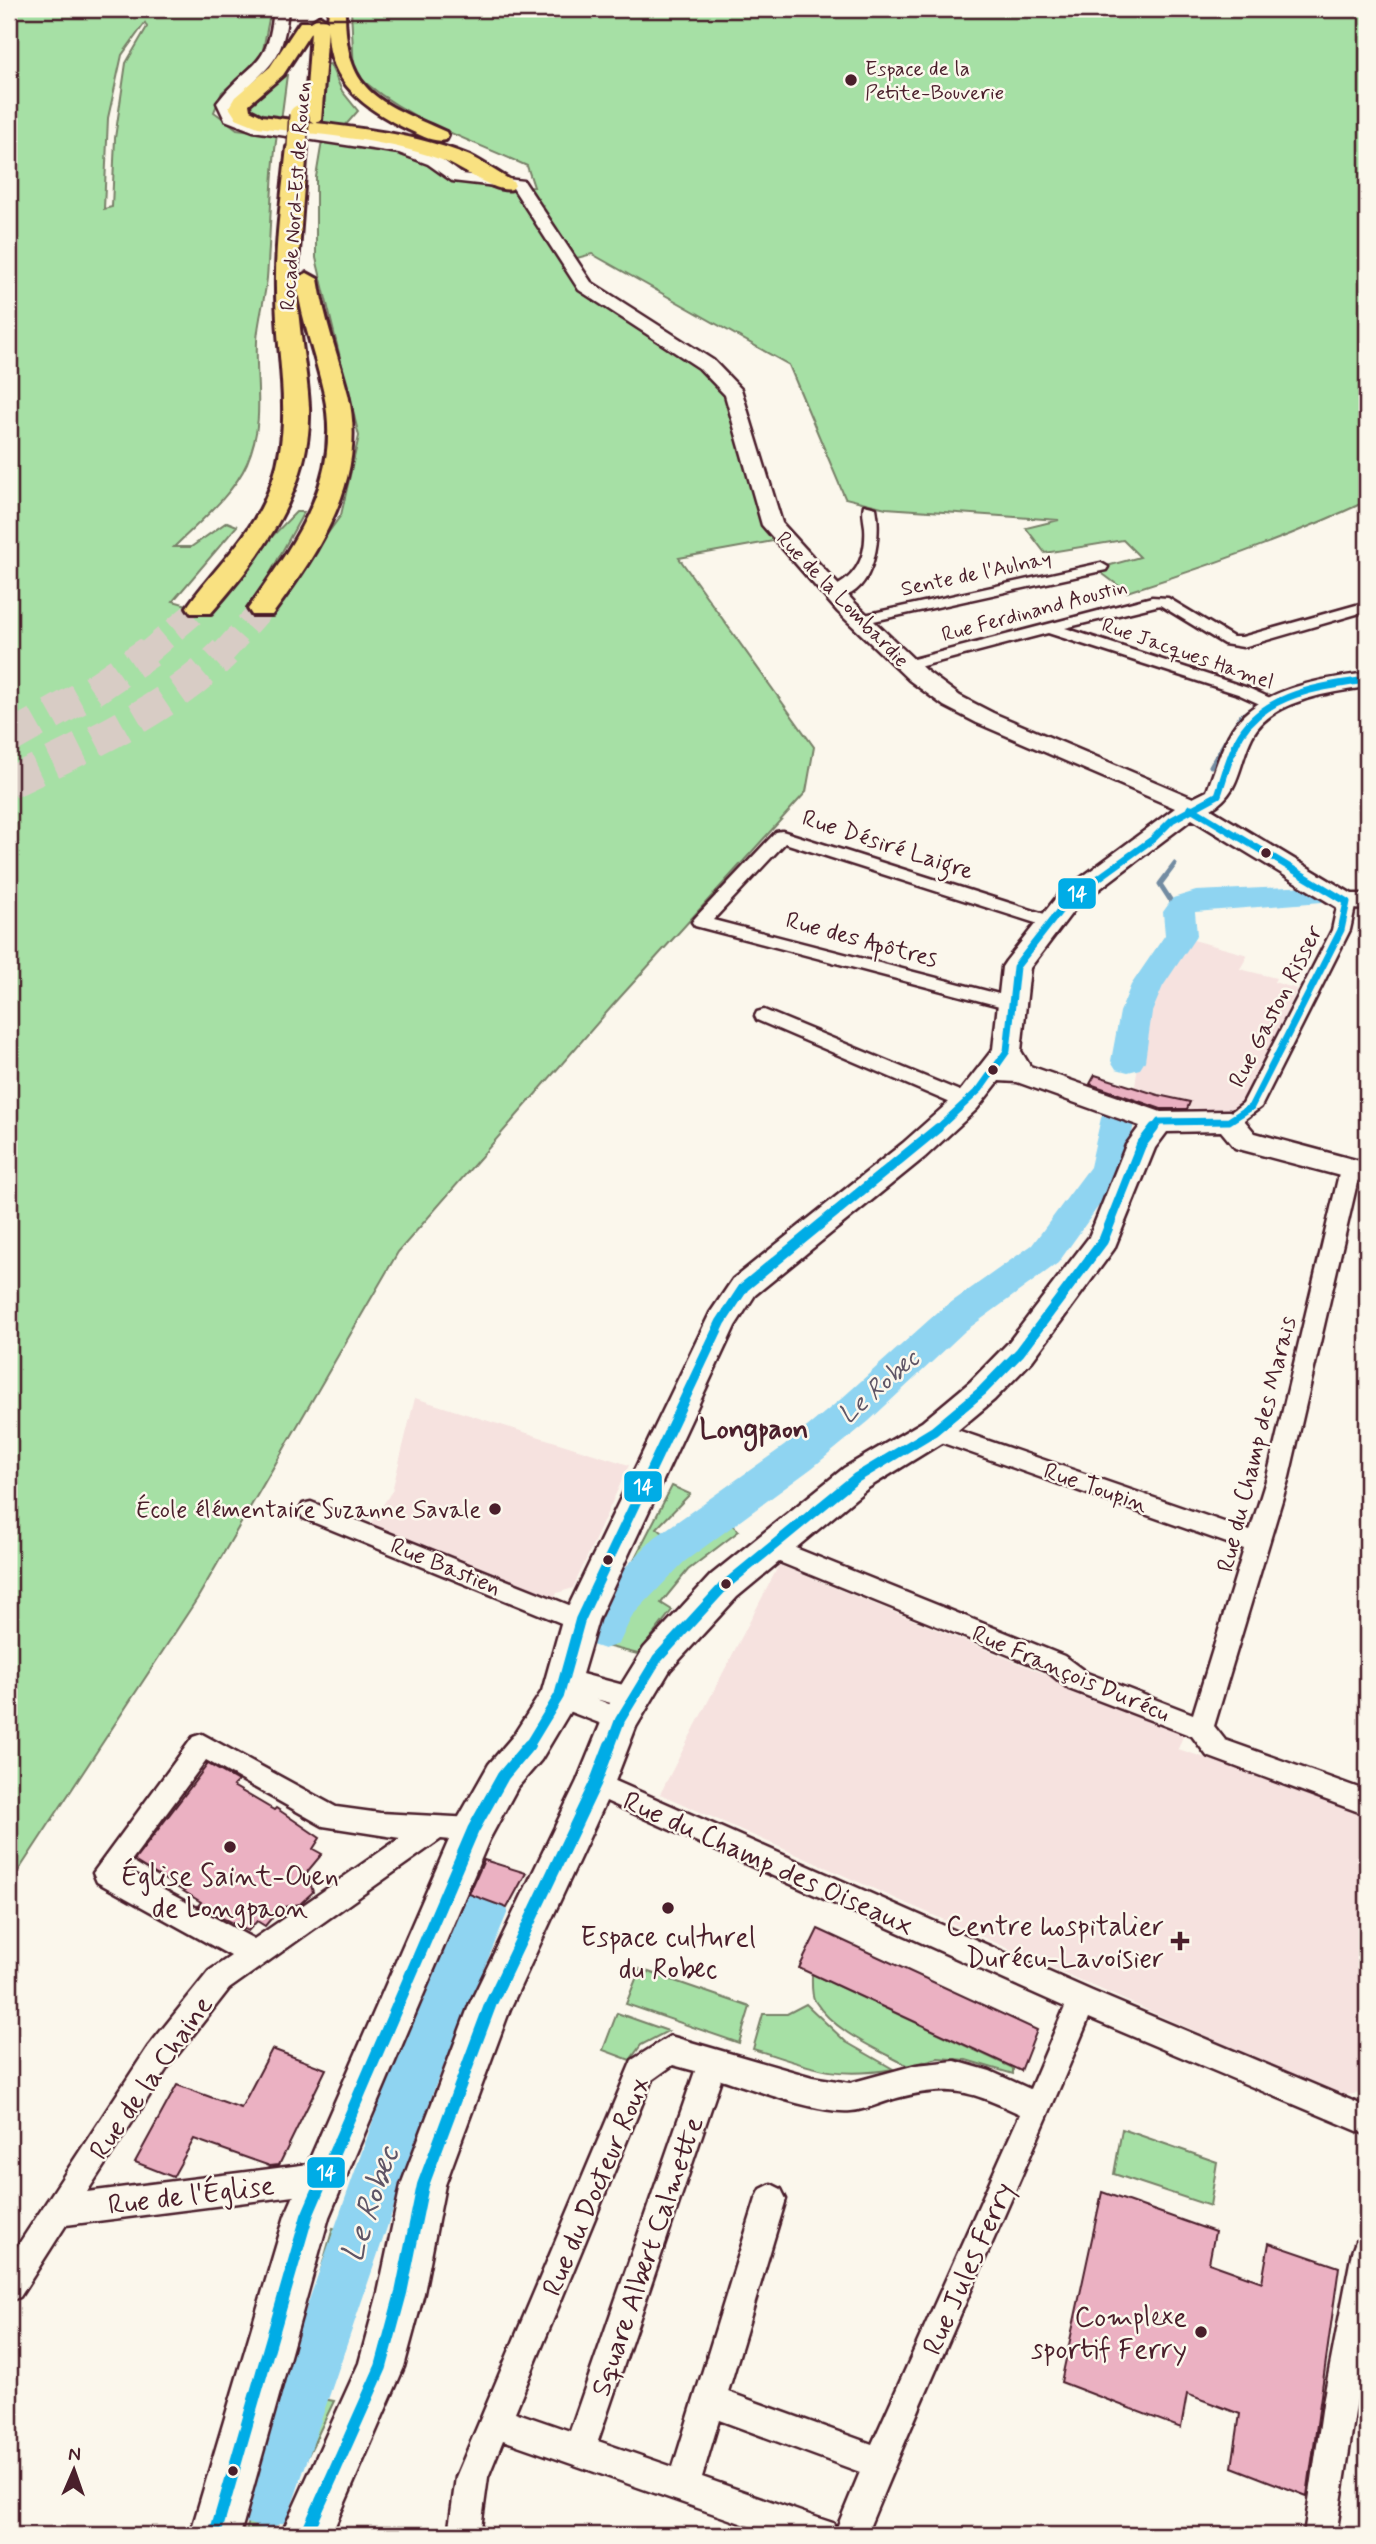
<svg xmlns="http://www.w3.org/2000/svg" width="1376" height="2544" viewBox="0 0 1376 2544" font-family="Mynerve,sans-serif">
<rect width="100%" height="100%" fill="#fbf7ec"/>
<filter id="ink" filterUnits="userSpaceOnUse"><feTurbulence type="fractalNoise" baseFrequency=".0143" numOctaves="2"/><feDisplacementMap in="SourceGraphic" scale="14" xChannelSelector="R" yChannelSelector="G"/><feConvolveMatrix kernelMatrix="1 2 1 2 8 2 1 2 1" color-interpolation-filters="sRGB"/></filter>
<g filter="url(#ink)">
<!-- built -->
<path fill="#f6e2df" d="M1186 938 1248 955 1240 969 1276 978 1274 982 1297 989 1245 1104 1223 1114 1184 1117 1190 1102 1135 1087 1145 1009 1171 955Z
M415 1398 629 1465 573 1588 557 1593 553 1602 369 1526 392 1491Z
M779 1565 1185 1731 1178 1749 1367 1810V2092L1341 2096 660 1794Z"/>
<!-- green -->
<path fill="#a6e0a5" stroke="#788068" stroke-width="2" fill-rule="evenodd" d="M9 9H199L198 12 221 14 271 9 261 60 222 92 214 112 237 129 277 134C270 182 271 229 267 278 265 299 258 320 257 341 255 385 266 419 247 463 233 495 199 522 174 547H191L227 522 237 526 173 601 208 611 255 554 296 512H304L251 608 272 610 341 515 359 436 316 258V177L322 141 378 147 493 188 534 187 527 166C469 139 400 118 354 72L351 9H1367V501C1290 537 1209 566 1127 592L1096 569 1140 557 1123 540 1045 553 1026 528 1059 520 886 508 845 498 789 365 592 254 569 260 593 290 721 373 784 539 679 558 814 747 806 792 614 1004 398 1252 197 1599 9 1885ZM145 23 147 27 126 63 115 138 112 207 104 209 108 118 122 55Z
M330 64 342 91 358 111 344 127 318 125 317 120 324 65Z
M278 75H287L281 121 246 111 248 98Z
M672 1486 690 1494 657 1528 675 1543 608 1610Z
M720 1514 739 1531 688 1570 661 1603 672 1610 638 1654 602 1645 620 1605 671 1551Z
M640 1969 750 2007 739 2043 626 2004Z
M812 1974 1013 2068V2074L966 2060 938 2058 908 2066C877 2049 834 2032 815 2001 811 1995 812 1982 812 1974Z
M806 2004 846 2042 893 2069C832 2080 809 2066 753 2049L763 2014H787Z
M617 2013 668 2031 641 2045 630 2060 603 2050Z
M1122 2129 1217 2162 1210 2206 1114 2174Z
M333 2228 350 2232 262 2498 273 2502 312 2397 334 2401 270 2535H245Z"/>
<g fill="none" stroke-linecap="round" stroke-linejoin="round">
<!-- stream -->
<path stroke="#738ca2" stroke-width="5" d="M1211 766 1240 717 1258 704
M1175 864 1160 884 1178 912"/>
<!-- river -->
<path fill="#8fd4f1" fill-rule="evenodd" d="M1311 886 1322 888 1326 895 1322 902 1195 912 1197 935 1163 986 1152 1012 1145 1061 1140 1069 1128 1072 1116 1069 1111 1061 1120 1012 1131 985 1165 935 1163 912 1173 898 1196 891Z
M1118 1106 1130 1110 1135 1118 1125 1169 1058 1263 965 1331 869 1421 812 1468 684 1562 632 1616 619 1644 604 1649 589 1644 583 1631 602 1591 654 1538 784 1446 841 1399 939 1311 1032 1245 1090 1167 1101 1118 1106 1110Z
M484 1889 501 1895 508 1911 435 2087 293 2502 285 2522 265 2530 245 2522 237 2502 385 2087 467 1895Z"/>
</g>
<!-- building -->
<path fill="#ebb1c2" stroke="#4a1f2b" stroke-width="2" d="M1095 1075 1158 1095 1190 1102 1187 1109H1161L1090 1084Z
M208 1764 238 1781 233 1786 274 1810 276 1808 320 1838 313 1849 322 1854 307 1872 313 1892 300 1904 280 1908 265 1926 257 1921 248 1931 198 1906 201 1902 134 1861Z
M484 1860 526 1873 507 1908 469 1894Z
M818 1929 1037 2030 1021 2071 799 1968Z
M272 2049 326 2069 279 2165 270 2166 194 2139 173 2177 135 2162 177 2085 241 2108Z
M1102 2192 1215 2232 1209 2263 1262 2282 1269 2243 1339 2267 1307 2496 1232 2467 1240 2414 1187 2394 1181 2428 1061 2382Z"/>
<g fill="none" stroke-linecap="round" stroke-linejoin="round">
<!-- highway-tunnel-far1 -->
<path stroke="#d8ccc5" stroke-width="24" stroke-dasharray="24 12" stroke-linecap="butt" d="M147 653 201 607
M223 653 262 609"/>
<!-- highway-tunnel -->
<path stroke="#d8ccc5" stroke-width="32" stroke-dasharray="32 16" stroke-linecap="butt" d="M9 738 86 695 149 652
M9 783C84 747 165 712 225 652"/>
<!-- street casing -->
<g stroke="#4a1f2b" stroke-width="5">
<path id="street" d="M864 505 876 508C882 538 873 606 828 596V590C856 579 867 557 865 527 864 519 862 512 864 505Z
M1101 563 1108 567 1106 570 860 624 853 620 860 616Z
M1152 597 1168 598 1233 637H1242L1367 602V611L1243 647 1224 644 1160 605 1065 628 1248 688 1279 702V708L1273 710 1238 694 1048 633 907 670 899 665 902 662Z
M782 831 1057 918 1060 922 1051 927 1045 926 785 843 713 920 1018 999 1020 1003 1018 1007 1011 1009 695 926 692 922 695 918 776 832Z
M1347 897 1356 902 1350 930 1261 1107 1236 1126H1222L1219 1121 1243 1103 1332 930 1338 902Z
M764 1010 974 1097 977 1102 967 1109 960 1107 757 1020 755 1016 757 1012Z
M1350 1163 1360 1170 1289 1477 1214 1726 1225 1740 1367 1791V1815L1207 1756 1192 1736 1069 1689 1046 1670 762 1555 758 1548 762 1541 770 1538 778 1541 1064 1656 1087 1673 1193 1714 1244 1549 926 1437 923 1431 926 1425 934 1422 1250 1531 1267 1477 1340 1170Z
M311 1502 589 1613 592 1620 589 1627 580 1630 571 1627 303 1518 299 1511 303 1504Z
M563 1669 642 1690 645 1698 642 1706 633 1709 596 1699 629 1712 633 1720 629 1728 620 1731 550 1704 547 1696 554 1687 551 1680 554 1672Z
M202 1734 336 1807 380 1813 473 1818 482 1822 486 1830 482 1838 473 1842 441 1839 229 1989 168 2067 87 2192 325 2162 335 2167 340 2177 335 2187 325 2192 66 2225 20 2297 9 2301V2259L148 2047 209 1971 231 1956 97 1882 93 1873 193 1737ZM206 1760 323 1826 400 1838 254 1939 125 1869Z
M595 1772 1092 1991 1367 2107V2135L1089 2018C1018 2190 937 2361 866 2535H775L503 2440 488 2477 480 2535H448L456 2477 632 2060 670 2036 812 2077 850 2083 916 2065 955 2061 990 2071 1030 2089 1065 2007 586 1792 582 1784 586 1776ZM673 2065 695 2071 570 2431 515 2412 652 2080ZM721 2079C754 2089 818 2114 851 2111 866 2110 882 2102 897 2098 950 2084 971 2091 1020 2114L872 2444 728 2392 786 2199 781 2189 771 2184 761 2189 756 2199 673 2467 598 2441ZM719 2420 860 2472 836 2530 833 2523 821 2519 702 2477Z
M1367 2237V2334L1336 2535H1304L1324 2397 1352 2252 1356 2241Z"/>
</g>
<!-- secondary casing -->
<g stroke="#4a1f2b" stroke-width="5">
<path id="secondary" d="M274 9H288C283 67 267 64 233 103L237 114 256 122 402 144 440 158 462 174 524 181 591 282 713 360 741 389 782 523 854 602 925 670 960 696 993 713 1193 798 1207 791C1214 772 1220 752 1229 735 1252 689 1321 679 1367 673V687C1332 692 1270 700 1252 737 1238 765 1241 792 1211 809L1352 894H1367V910L1338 908 1192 819 1077 906 1030 968 1021 1051 1030 1066 1161 1112 1229 1111 1239 1114 1255 1133 1367 1163V1183L1235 1148 1221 1131 1167 1132 1155 1148 1114 1249 1032 1361 994 1400 946 1440 868 1488 737 1597 670 1670 636 1727 614 1784 510 2009 445 2185 424 2293 404 2367 331 2535H281L359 2363 378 2293 401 2185 470 2003 577 1781 607 1708 644 1648 711 1575 844 1468 922 1422 970 1382 1008 1343 1089 1237 1126 1145 1140 1126 1017 1082 999 1081 977 1109 925 1157 755 1295 735 1326 598 1620 572 1708 541 1760 517 1788 489 1840 329 2217 240 2535H190L285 2216 459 1817 489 1764 513 1736 542 1691 562 1620 710 1313 733 1279 903 1143 957 1095 993 1049 1002 967 1006 961 1059 894 1175 808 977 723 944 706 909 680 838 612 762 525 725 395 699 368 579 290 513 188 452 181 428 164 399 153 253 131 225 120 217 103C250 59 268 72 274 9Z"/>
</g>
<!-- highway casing -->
<g stroke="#4a1f2b" stroke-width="6">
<path id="highway" d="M329 9H345C345 93 375 100 446 132L448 136 446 140C433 143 421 135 409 130 365 109 327 82 328 29L321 121 314 123 305 117 311 32 283 75 249 104 250 110 262 116C330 126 406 129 470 156 484 163 498 173 512 181L515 185 512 189C495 194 458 165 439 159 382 138 317 135 258 127L236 118 229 107 235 97 270 67 300 22H311L320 16 328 21Z
M297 141 307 147 297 278 307 273 318 279C324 319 338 355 348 394 368 479 320 550 272 615H252L248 609C294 543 343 480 324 394 316 357 302 322 297 285 297 326 307 366 309 407 312 488 262 555 211 613H191L187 607C213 570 246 541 265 500 298 426 276 365 276 290 275 242 282 194 287 147Z"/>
</g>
<!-- street -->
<use href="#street" fill="#fbf7ec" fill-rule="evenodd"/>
<!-- secondary -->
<use href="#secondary" fill="#fbf7ec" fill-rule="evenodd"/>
<!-- highway -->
<use href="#highway" fill="#f9e181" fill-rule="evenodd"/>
<!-- highway-bridge casing -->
<g stroke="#4a1f2b" stroke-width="22" stroke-linecap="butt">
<path id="highway-bridge" d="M297 147 299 115"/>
</g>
<!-- highway-bridge -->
<use href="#highway-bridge" stroke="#f9e181" stroke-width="19"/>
<!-- bus-1-far2 casing -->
<g stroke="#fbf7ec" stroke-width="11">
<path id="bus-1-far2" d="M936 1130 980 1089 1007 1051 1016 967 1068 900 1153 839 1172 820 1218 795C1225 775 1230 752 1241 734 1267 693 1323 686 1367 680
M1153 1130 1159 1122 1229 1121 1251 1107 1341 930 1347 902 1191 808"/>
</g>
<!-- bus-1-far1 casing -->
<g stroke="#fbf7ec" stroke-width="15">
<path id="bus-1-far1" d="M528 1747 559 1696 580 1620 721 1322 744 1287 938 1128
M610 1747 620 1720 657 1659 724 1586 856 1478 934 1431 982 1391 1020 1352 1103 1241 1141 1145 1154 1128"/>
</g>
<!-- bus-1 casing -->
<g stroke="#fbf7ec" stroke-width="18">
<path id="bus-1" d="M215 2535 307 2216 473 1830 503 1776 529 1745
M306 2535 381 2367 401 2293 423 2185 491 2003 595 1784 610 1745"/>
</g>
<!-- bus-1-far2 -->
<use href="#bus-1-far2" stroke="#00ace6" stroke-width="7"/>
<!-- bus-1-far1 -->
<use href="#bus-1-far1" stroke="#00ace6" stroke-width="10"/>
<!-- bus-1 -->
<use href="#bus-1" stroke="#00ace6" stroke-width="12"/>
</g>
</g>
<!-- markers -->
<g fill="#4a1f2b" stroke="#fbf7ec" stroke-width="2.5">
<circle cx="851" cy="80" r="7"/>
<circle cx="1266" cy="853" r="6"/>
<circle cx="993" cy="1070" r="6"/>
<circle cx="495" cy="1509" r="7"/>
<circle cx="608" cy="1560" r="6"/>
<circle cx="726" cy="1584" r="6"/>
<circle cx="230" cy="1847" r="7"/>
<circle cx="668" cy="1908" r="7"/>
<path d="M1176.5 1930.5h7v7h7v7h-7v7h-7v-7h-7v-7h7z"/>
<circle cx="1201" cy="2332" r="7"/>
<circle cx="233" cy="2471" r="6"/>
</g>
<g text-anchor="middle" stroke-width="5" stroke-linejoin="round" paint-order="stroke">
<!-- far-poi labels -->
<g font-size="21" fill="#4a1f2b" stroke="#fbf7ec" text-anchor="start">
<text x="865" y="75">Espace de la<tspan x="865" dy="24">Petite-Bouverie</tspan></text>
</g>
<!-- far-street labels -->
<g font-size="21" fill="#4a1f2b" stroke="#fbf7ec">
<text transform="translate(295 196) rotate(-86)" y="7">Rocade Nord-Est de Rouen</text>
<text transform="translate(976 573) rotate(-12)" y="7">Sente de l'Aulnay</text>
<text transform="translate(843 599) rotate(46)" y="7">Rue de la Lombardie</text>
<text transform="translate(1034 610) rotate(-15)" y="7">Rue Ferdinand Aoustin</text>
<text transform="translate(1188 653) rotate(19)" y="7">Rue Jacques Hamel</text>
</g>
<!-- street labels -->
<g font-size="24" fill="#4a1f2b" stroke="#fbf7ec">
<text transform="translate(888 844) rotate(18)" y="8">Rue Désiré Laigre</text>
<text transform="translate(862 939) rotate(15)" y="8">Rue des Apôtres</text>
<text transform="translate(1275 1006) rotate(-63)" y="8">Rue Gaston Risser</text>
<text transform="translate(1256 1444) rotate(-76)" y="8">Rue du Champ des Marais</text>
<text transform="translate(1096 1487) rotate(19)" y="8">Rue Toupin</text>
<text transform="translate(446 1566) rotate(22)" y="8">Rue Bastien</text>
<text transform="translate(1071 1673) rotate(23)" y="8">Rue François Durécu</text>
</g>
<!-- poi labels -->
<g font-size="24" fill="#4a1f2b" stroke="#fbf7ec" text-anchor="end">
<text x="481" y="1517">École élémentaire Suzanne Savale</text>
</g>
<!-- water labels -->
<g font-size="26" font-style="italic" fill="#5f5566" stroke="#fbf7ec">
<text transform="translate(878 1386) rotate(-41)" y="9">Le Robec</text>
</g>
<!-- quarter labels -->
<g font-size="28" font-weight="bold" fill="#4a1f2b" stroke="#fbf7ec">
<text x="754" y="1438">Longpaon</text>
</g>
<!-- near-street labels -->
<g font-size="28" fill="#4a1f2b" stroke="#fbf7ec">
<text transform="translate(769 1862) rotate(24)" y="10">Rue du Champ des Oiseaux</text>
<text transform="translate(150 2077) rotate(-55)" y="10">Rue de la Chaine</text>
<text transform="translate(595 2186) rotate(-67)" y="10">Rue du Docteur Roux</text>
<text transform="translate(191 2194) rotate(-7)" y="10">Rue de l'Église</text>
<text transform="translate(646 2256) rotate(-71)" y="10">Square Albert Calmette</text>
<text transform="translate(967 2268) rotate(-66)" y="10">Rue Jules Ferry</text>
</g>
<!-- near-poi labels -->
<g font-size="28" fill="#4a1f2b" stroke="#fbf7ec">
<text x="230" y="1885">Église Saint-Ouen<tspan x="230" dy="32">de Longpaon</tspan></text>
<text x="1164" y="1935" text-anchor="end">Centre hospitalier<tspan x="1164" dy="32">Durécu-Lavoisier</tspan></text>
<text x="668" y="1946">Espace culturel<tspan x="668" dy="32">du Robec</tspan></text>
<text x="1187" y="2326" text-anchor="end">Complexe<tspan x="1187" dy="32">sportif Ferry</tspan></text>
</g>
<!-- near-water labels -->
<g font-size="32" font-style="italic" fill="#5f5566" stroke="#fbf7ec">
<text transform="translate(369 2204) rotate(-71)" y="11">Le Robec</text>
</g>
</g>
<g stroke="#fbf7ec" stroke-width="2.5">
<rect x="1057" y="877" width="40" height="33" rx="7" fill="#00ace6"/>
<rect x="623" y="1470" width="40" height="33" rx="7" fill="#00ace6"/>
<rect x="306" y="2156" width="40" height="33" rx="7" fill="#00ace6"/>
</g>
<g font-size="19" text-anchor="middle" font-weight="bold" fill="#fff">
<text x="1077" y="900">14</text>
<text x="643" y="1493">14</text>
<text x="326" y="2179">14</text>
</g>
<!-- margin -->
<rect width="1376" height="2544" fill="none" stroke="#fbf7ec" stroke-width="35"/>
<rect x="18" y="18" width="1341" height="2509" fill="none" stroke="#4a1f2b" stroke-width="2.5" filter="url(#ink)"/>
<!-- north arrow -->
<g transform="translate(74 2470) rotate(2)" stroke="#fbf7ec" stroke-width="5" paint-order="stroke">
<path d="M0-5L12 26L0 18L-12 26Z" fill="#4a1f2b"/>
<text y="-10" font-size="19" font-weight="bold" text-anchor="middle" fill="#4a1f2b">N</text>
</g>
</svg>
